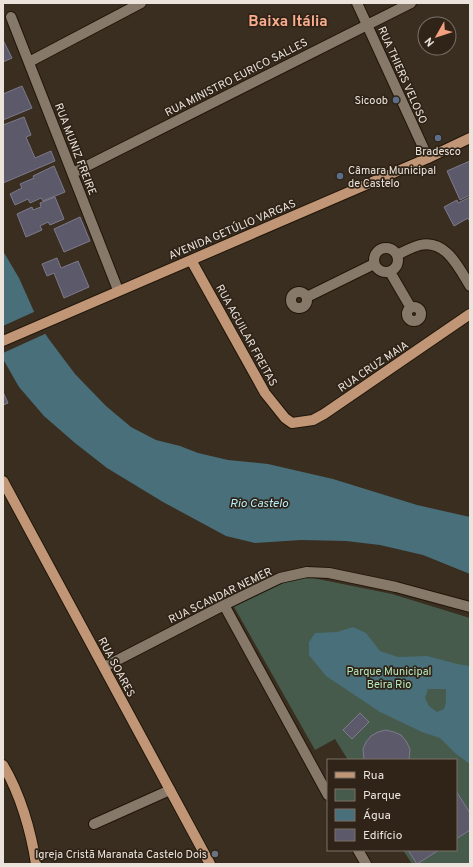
<svg xmlns="http://www.w3.org/2000/svg" width="473" height="867" viewBox="0 0 473 867" font-family="Overpass,sans-serif">
<rect width="100%" height="100%" fill="#3a2e20"/>
<!-- green -->
<path fill="#465b4b" d="M293 574 392 594 470 618V864H412L403 850H456V760H348L335 739 315 750 233 605Z"/>
<!-- water -->
<path fill="#486f7a" fill-rule="evenodd" d="M3 251 19 278 40 325 48 338 75 374 106 406 131 427 156 440 180 446 198 453 228 460 268 464 333 479 417 505 470 517V574L423 555 380 545 346 541 301 540 255 543 226 536 163 502 107 468 75 443 44 416 19 387 3 359Z
M353 627 366 633 380 651 398 657 427 656 457 664 470 666V764L456 754 440 738 422 732 380 712 326 676 309 655V642L315 633 337 632ZM428 689H446V702L444 709 437 712 429 706 425 698Z"/>
<!-- pier -->
<path fill="#3a2e20" d="M36 311 47 333 3 353V326Z"/>
<!-- building -->
<path fill="#5b596a" stroke="#7d7a8d" d="M3 40 12 58 3 62Z
M22 86 32 108 3 120V94Z
M24 117 31 135 26 137 35 158 51 151 55 161 3 183V125Z
M470 161V195L460 200 447 171Z
M54 166 65 192 43 201 41 198 30 203 28 199 15 205 10 194 22 188 20 184 34 178 33 176Z
M55 197 64 219 50 225 48 222 40 226 42 230 26 237 17 214 32 207 33 210 41 207 40 203Z
M470 197V222L468 218 454 226 444 207 457 200 458 203Z
M80 217 90 241 64 252 54 229Z
M57 258 61 268 78 261 89 287 64 298 54 273 47 276 42 264Z
M3 392 8 403 3 405Z
M360 713 369 722 352 739 343 730Z
M386 730 394 732 401 735 406 741 410 749 409 760H364L363 749 366 742 371 736 378 732Z
M456 791 470 813V830L456 839Z
M408 850H439L417 864Z"/>
<g fill="none" stroke-linecap="round" stroke-linejoin="round">
<!-- minor casing -->
<g stroke="#201609" stroke-width="12">
<path id="minor" d="M357 3 428 158
M11 17 118 290
M29 62 141 3
M73 173 411 3
M374 260a12 12 0 1 1 24 0a12 12 0 1 1-24 0Z
M397 255C405 251 412 247 420 245 446 239 459 268 470 286
M390 272 411 308
M291 300a8 8 0 1 1 16 0a8 8 0 1 1-16 0Z
M307 297 374 264
M407 314a7 7 0 1 1 14 0a7 7 0 1 1-14 0Z
M224 605 328 795
M104 667 224 605 280 578 307 572 329 573 396 587 470 607
M94 824 170 790
M358 850 366 864"/>
</g>
<!-- major casing -->
<g stroke="#201609" stroke-width="12">
<path id="major" d="M191 260 265 393 285 418 292 423 313 420 324 414 470 314
M3 341 428 158 470 138
M3 481 210 864
M3 765C20 793 31 831 36 864"/>
</g>
<!-- minor -->
<use href="#minor" stroke="#877969" stroke-width="10"/>
<!-- major -->
<use href="#major" stroke="#c09676" stroke-width="10"/>
</g>
<!-- markers -->
<g fill="#5c6f8a" stroke="#2f2417" stroke-width="1.5">
<circle cx="396" cy="100" r="4"/>
<circle cx="438" cy="138" r="4"/>
<circle cx="340" cy="176" r="4"/>
</g>
<circle fill="#6b7280" stroke="#2f2417" stroke-width="1.5" cx="215" cy="854" r="4"/>
<g text-anchor="middle" stroke-width="3.5" stroke-linejoin="round" paint-order="stroke">
<!-- street labels -->
<g font-size="11" fill="#ece4dc" stroke="#2f2417">
<text transform="translate(403 75) rotate(66)" y="4">RUA THIERS VELOSO</text>
<text transform="translate(236 77) rotate(-27)" y="4">RUA MINISTRO EURICO SALLES</text>
<text transform="translate(76 149) rotate(69)" y="4">RUA MUNIZ FREIRE</text>
<text transform="translate(232 229) rotate(-23)" y="4">AVENIDA GETÚLIO VARGAS</text>
<text transform="translate(247 335) rotate(61)" y="4">RUA AGUILAR FREITAS</text>
<text transform="translate(373 366) rotate(-34)" y="4">RUA CRUZ MAIA</text>
<text transform="translate(220 595) rotate(-26)" y="4">RUA SCANDAR NEMER</text>
<text transform="translate(117 667) rotate(62)" y="4">RUA SOARES</text>
</g>
<!-- poi labels -->
<g font-size="11" fill="#ece4dc" stroke="#2f2417" text-anchor="end">
<text x="388" y="104">Sicoob</text>
<text x="438" y="155" text-anchor="middle">Bradesco</text>
<text x="348" y="174" text-anchor="start">Câmara Municipal<tspan x="348" dy="13">de Castelo</tspan></text>
<text x="207" y="858">Igreja Cristã Maranata Castelo Dois</text>
</g>
<!-- park labels -->
<g font-size="11" fill="#b6e9c0" stroke="#2f2417">
<text x="389" y="675">Parque Municipal<tspan x="389" dy="13">Beira Rio</tspan></text>
</g>
<!-- water labels -->
<g font-size="12" font-style="italic" fill="#b6eeff" stroke="#2f2417">
<text x="259" y="507">Rio Castelo</text>
</g>
<!-- district labels -->
<g font-size="15" font-weight="bold" fill="#fbae8f" stroke="#2f2417">
<text x="288" y="26">Baixa Itália</text>
</g>
</g>
<!-- border -->
<rect width="473" height="867" fill="none" stroke="#ece4dc" stroke-width="8"/>
<!-- legend -->
<rect x="327" y="759" width="130" height="92" fill="#2f2417" stroke="#7b7166"/>
<rect x="335" y="772" width="20" height="6" fill="#c09676" stroke="#7b7166"/>
<text x="363" y="779" font-size="12" fill="#ece4dc">Rua</text>
<rect x="335" y="789" width="20" height="12" fill="#465b4b" stroke="#7b7166"/>
<text x="363" y="799" font-size="12" fill="#ece4dc">Parque</text>
<rect x="335" y="809" width="20" height="12" fill="#486f7a" stroke="#7b7166"/>
<text x="363" y="819" font-size="12" fill="#ece4dc">Água</text>
<rect x="335" y="829" width="20" height="12" fill="#5b596a" stroke="#7b7166"/>
<text x="363" y="839" font-size="12" fill="#ece4dc">Edifício</text>
<!-- north arrow -->
<g transform="translate(437 36) rotate(231)"><circle r="19" fill="#2f2417" stroke="#7b7166"/>
<path d="M0-3L7 15L0 10L-7 15Z" fill="#f2a07f"/>
<text y="-6" font-size="11" font-weight="bold" text-anchor="middle" fill="#ece4dc">N</text>
</g>
</svg>
